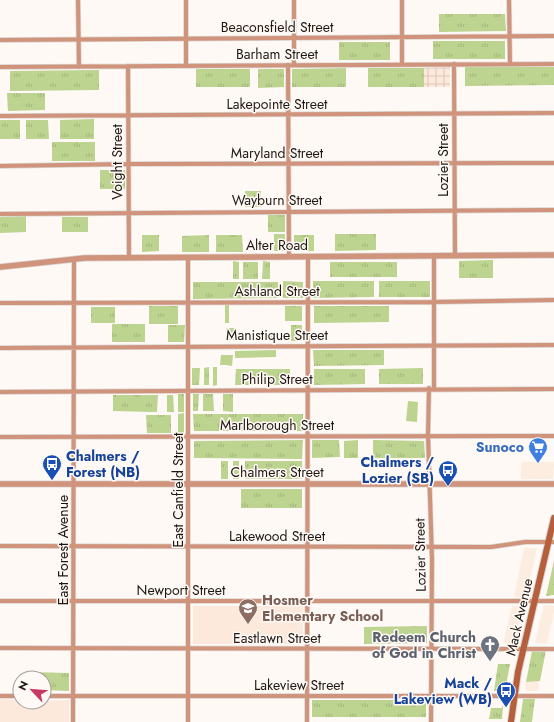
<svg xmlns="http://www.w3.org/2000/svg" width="554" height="722" viewBox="0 0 554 722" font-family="Jost,sans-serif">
<defs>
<pattern id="industrial-grid" width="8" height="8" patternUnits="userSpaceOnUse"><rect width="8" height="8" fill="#fde9db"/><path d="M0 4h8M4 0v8" fill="none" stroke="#d9c7bb"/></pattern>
<pattern id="grass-tufts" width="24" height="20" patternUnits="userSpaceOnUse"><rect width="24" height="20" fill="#bdd390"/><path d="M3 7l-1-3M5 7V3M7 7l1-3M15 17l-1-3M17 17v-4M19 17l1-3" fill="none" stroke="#a2b47b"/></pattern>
</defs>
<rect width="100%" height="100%" fill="#fef9f5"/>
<!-- commercial -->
<path fill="#fdede0" d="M521 462H554L553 479H521Z
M524 548H537L526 597H514Z
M544 605 554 606V613L547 643H535Z
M512 606H523L515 644H503Z
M539 681 538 691H525L526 682Z"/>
<!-- industrial -->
<path fill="url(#industrial-grid)" d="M450 67V87H424V68Z"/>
<!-- built -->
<path fill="#fde9db" d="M193 606H303V644H193Z
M0 699 20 700V702L69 700V722H0Z"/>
<!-- grass -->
<path fill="url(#grass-tufts)" d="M439 14H505L506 31 439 32Z
M433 41H505V59H433Z
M339 42H390V60H339Z
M465 67H554V85L465 86Z
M346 68V87H292V69Z
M368 68H424V87H368Z
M196 69H250V87H196Z
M258 69H284V87L258 88Z
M99 70V90L10 91V71Z
M7 93H45V110L8 111Z
M94 119V139H60V120Z
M0 120H20V139H0Z
M26 120H48L49 139H26Z
M52 142H95V161H52Z
M100 170H125V189H100Z
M245 191H261V207H245Z
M268 215H285V232H268Z
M26 216V232L0 233V217Z
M62 217H88V232H62Z
M335 234H376V250L335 251Z
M159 235V251L142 252V235Z
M209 235V252H182V236Z
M216 235H242L243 252H216Z
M294 235H314V251H294Z
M493 260V278H459V261Z
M233 261 239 262V279H233Z
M263 261 270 262V279H262Z
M243 262H258V279H243Z
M330 262H397V277H330Z
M283 281 303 282V298H283Z
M313 281H374V297L313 298Z
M379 281H430V297H379Z
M193 282H278V298L193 299Z
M149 306H178V324H149Z
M285 306H302V321H285Z
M314 306H389V322L314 323Z
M91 307H115V323H91Z
M112 324H145V342H112Z
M168 325H185L184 342H168Z
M291 325H302V341H291Z
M313 350H384V365L314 366Z
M209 367V385H204V368Z
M213 367H217V385L213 386Z
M192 368H200L199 385H192Z
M423 368V384H379V369Z
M236 369H290V385H235Z
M314 369H365V384L314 385Z
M178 394H184V412H178Z
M193 394H199L198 411H193Z
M203 394H213L214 411H203Z
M223 394H233V412L223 411Z
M113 395H152V412L113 411Z
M193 414H303V431H194Z
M146 415H171V433H147Z
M303 440 302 459 194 458V441Z
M312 440H339L340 457 312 458Z
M358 440V458H344V441Z
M373 440 424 441 425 458H373Z
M221 461H228V479H221Z
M233 461H239V479H233Z
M245 461H302V479H245Z
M241 489H302V508H241Z
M554 561V595L546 596Z
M427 626V643L364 644V627Z
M534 650H546L540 681 526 682 532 651Z
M498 664H510L505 691H494Z
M29 672 69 673V691L44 690V678H29Z
M535 698 532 722H520L523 699Z
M312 700H426V717H312Z
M502 706H503L502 719H489L491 708H502Z"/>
<!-- green -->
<path fill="#bdd390" d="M274 234H285V251H274Z
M225 305H229V323H225Z
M226 328H235V335H242V340H226Z
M278 333 279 340H250V334Z
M276 350V357L235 358V351Z
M221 355H233L232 366 226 365V360V365H220Z
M152 395H158L157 412H152Z
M167 395H173L174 412H167Z
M408 401 418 402 417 422 406 421Z
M184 413V433H178V414Z"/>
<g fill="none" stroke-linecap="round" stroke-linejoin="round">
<!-- minor casing -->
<g stroke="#dad5d1" stroke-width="5.5">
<path id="minor" d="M78 0 79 67
M186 0V66
M294 0V65
M402 0V65
M509 0 510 64
M0 40 554 36
M454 64 455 256
M288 65 289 257
M128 66 129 258
M0 67 554 64
M0 116 554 113
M0 166 129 164 554 163
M0 214 554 210
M0 303 434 302 554 300
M0 348 554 345
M429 388 428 435 432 559 431 722
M434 388V256
M0 392 554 389
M0 437 554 436
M0 546 491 547 525 542H554
M0 601H554
M0 648 554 649
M0 696H20
M44 696H554
M73 722 74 259
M188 722V258
M307 722 308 257"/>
</g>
<!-- tertiary casing -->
<g stroke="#dad5d1" stroke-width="7">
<path id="tertiary" d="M0 267 85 258 554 255
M0 484H554"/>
</g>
<!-- secondary casing -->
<g stroke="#dad5d1" stroke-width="8">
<path id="secondary" d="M511 722 518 672 554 518"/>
</g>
<!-- minor -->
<use href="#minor" stroke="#d0937c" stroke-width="4"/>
<!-- tertiary -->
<use href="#tertiary" stroke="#d0937c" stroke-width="5.5"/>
<!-- secondary -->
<use href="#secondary" stroke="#b55f3c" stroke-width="6"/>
</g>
<!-- icons -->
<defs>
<g id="supermarket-pin" transform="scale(1)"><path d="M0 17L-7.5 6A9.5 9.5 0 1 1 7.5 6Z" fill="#3f7fe0" stroke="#fef9f5"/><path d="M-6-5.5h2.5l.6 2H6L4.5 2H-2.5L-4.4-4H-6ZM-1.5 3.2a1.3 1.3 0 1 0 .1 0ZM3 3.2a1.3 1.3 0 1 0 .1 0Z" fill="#fff"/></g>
<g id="bus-pin" transform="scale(1)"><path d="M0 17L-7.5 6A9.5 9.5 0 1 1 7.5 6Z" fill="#1a4fb4" stroke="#fef9f5"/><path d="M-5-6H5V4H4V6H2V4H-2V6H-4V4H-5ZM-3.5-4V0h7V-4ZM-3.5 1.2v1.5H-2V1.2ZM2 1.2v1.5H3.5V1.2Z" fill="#fff"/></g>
<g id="school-pin" transform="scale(1)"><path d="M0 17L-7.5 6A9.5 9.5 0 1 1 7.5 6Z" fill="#8d6e63" stroke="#fef9f5"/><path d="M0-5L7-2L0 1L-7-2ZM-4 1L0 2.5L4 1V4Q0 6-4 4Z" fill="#fff"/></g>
<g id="church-pin" transform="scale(1)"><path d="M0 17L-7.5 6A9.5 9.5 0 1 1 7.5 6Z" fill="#6b7280" stroke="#fef9f5"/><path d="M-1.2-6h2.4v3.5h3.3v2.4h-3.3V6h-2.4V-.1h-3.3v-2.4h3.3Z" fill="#fff"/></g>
</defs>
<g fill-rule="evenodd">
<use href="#supermarket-pin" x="538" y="447"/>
<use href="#bus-pin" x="52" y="464"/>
<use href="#bus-pin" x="448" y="470"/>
<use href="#school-pin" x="248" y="608"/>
<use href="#church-pin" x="490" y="645"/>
<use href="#bus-pin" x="506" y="691"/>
</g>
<g text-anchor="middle" stroke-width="3" stroke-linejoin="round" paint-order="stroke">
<!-- street labels -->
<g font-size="14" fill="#201711" stroke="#fef9f5">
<text x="277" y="32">Beaconsfield Street</text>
<text x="277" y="59">Barham Street</text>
<text x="277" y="109">Lakepointe Street</text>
<text x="277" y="158">Maryland Street</text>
<text transform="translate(443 160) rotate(-90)" y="5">Lozier Street</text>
<text transform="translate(117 162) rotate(-90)" y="5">Voight Street</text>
<text x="277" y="205">Wayburn Street</text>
<text x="277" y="250">Alter Road</text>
<text x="277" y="296">Ashland Street</text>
<text x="277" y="340">Manistique Street</text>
<text x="277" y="384">Philip Street</text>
<text x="277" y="430">Marlborough Street</text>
<text x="277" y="477">Chalmers Street</text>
<text transform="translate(178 490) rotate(-90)" y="5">East Canfield Street</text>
<text x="277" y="541">Lakewood Street</text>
<text transform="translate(63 550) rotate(-90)" y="5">East Forest Avenue</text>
<text transform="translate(420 555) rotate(-91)" y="5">Lozier Street</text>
<text x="181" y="595">Newport Street</text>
<text transform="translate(519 617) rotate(-77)" y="5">Mack Avenue</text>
<text x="277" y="643">Eastlawn Street</text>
<text x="299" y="690">Lakeview Street</text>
</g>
<!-- shop labels -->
<g font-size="14" font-weight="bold" fill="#366cbe" stroke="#fef9f5" text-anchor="end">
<text x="524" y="452">Sunoco</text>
</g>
<!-- transit labels -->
<g font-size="14" font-weight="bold" fill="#164399" stroke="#fef9f5" text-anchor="end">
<text x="66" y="461" text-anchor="start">Chalmers /<tspan x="66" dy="16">Forest (NB)</tspan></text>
<text x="434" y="467">Chalmers /<tspan x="434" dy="16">Lozier (SB)</tspan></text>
<text x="492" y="688">Mack /<tspan x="492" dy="16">Lakeview (WB)</tspan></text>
</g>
<!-- education labels -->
<g font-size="14" font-weight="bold" fill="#785e54" stroke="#fef9f5" text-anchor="start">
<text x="262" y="605">Hosmer<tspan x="262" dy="16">Elementary School</tspan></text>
</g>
<!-- worship labels -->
<g font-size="14" font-weight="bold" fill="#5b616d" stroke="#fef9f5" text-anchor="end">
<text x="476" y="642">Redeem Church<tspan x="476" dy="16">of God in Christ</tspan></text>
</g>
</g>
<!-- north arrow -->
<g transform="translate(32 690) rotate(296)"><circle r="19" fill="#fef9f5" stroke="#a59f9a"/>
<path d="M0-3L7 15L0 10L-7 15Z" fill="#c73964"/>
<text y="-6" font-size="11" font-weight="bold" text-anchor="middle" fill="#201711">N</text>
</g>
</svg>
